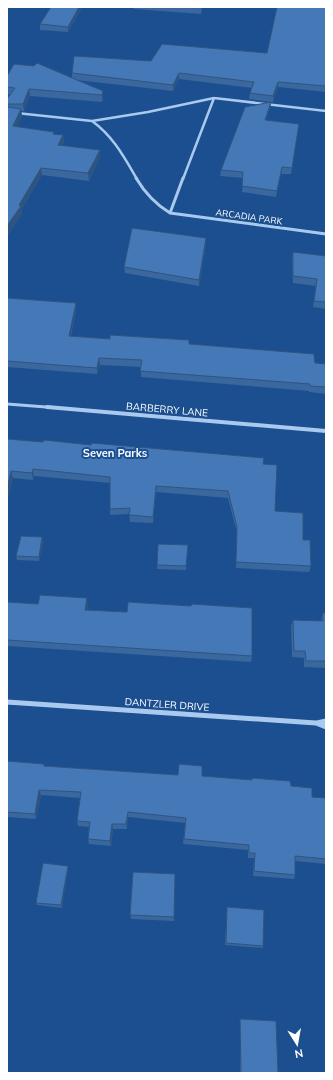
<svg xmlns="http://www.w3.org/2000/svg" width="333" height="1080" viewBox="0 0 333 1080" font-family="Mulish,sans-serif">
<rect width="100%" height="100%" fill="#1b4f8f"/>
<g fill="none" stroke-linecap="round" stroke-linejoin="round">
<!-- street-far3 -->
<path stroke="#a9c9ee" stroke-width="2.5" d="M7 112 92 121 148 112 214 98 326 111
M92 121C113 136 124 157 137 179
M183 179 214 98"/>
<!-- street-far2 -->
<path stroke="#a9c9ee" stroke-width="3" d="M136 178C145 193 155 204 170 213L326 234
M170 213 183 178
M7 404 59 408"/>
<!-- street-far1 -->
<path stroke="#a9c9ee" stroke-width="4" d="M47 407 326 431
M7 702 17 703"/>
<!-- street -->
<path stroke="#a9c9ee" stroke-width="5" d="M7 702 316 723 326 727
M317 723 326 721"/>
</g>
<!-- wall -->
<path fill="#3a679d" d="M51 7H82L68 32 40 30V24Z
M134 7H202L201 14 134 9Z
M326 7V92L278 87 273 102H271L270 108 266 120 298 130 291 174H281L276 197 242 192 243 178 220 176 221 170 271 102 249 99 250 93 252 88 179 79 173 91 76 80 103 91V98L102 102 30 96 24 111H21L22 116 17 127 55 134 63 135 64 142 62 146 100 157 89 181 42 175 21 210 22 214 7 236V99L10 94H7V76L72 78V73L151 61 267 53Z
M206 238V245L199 286 125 273 124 267Z
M293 252 326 256V309L313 307 316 286 293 283 292 258Z
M7 298 76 303V310L71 336 189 344 315 363 326 364V394L309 392V391L141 377V367L100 365 97 374 7 367Z
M7 439 263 464 275 511 303 540 311 566 309 572 236 568 237 533 228 498 156 492 153 523 130 522 129 514 110 515V483L34 476 33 480 13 478 7 501Z
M42 537 43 541 39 561 17 560 16 556Z
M188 545 186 570 157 569V565Z
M7 602 38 604 88 605 87 610 252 656 251 662 7 646Z
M323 613H326V668L304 667V658L292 657 291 626 293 620 321 621Z
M7 761 45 766 178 775 202 776 252 780V778L291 786 312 797 326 798V864L295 861V875L294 879 253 876 254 858H248V850L183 844 185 823 128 817 127 829H113L111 846 89 844 88 839 89 827 78 826 77 821 80 798 41 795 36 819 7 817Z
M68 868 62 908 37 905 36 903Z
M175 874 174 921 131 919 130 915Z
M227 907 263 946V948L225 945Z
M240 1019 278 1073H240Z"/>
<!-- shaded-wall -->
<path fill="#305480" d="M79 7H82L68 32V27Z
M179 73V79L173 91V85Z
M278 82V87L273 102V96Z
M29 89 30 96 24 111 23 104Z
M103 91V98L102 102V95Z
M271 102 270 108 264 126 265 120Z
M21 109 22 116 14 134 13 126Z
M63 135 64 142 59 153 58 145Z
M100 150V157L89 181 88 173Z
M282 167 281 174 276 197 277 191Z
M41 168 42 175 21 210 22 214 7 236V226L19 205Z
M206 238V245L199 286V280Z
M76 303V310L69 342V336Z
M99 358 100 365 97 374V368Z
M33 469 34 476 33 480 32 473Z
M11 471 13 478 7 501V489Z
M156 486V492L153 523V517Z
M42 537 43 541 39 561V557Z
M87 598 88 605 86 616 85 610Z
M39 790 41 795 36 819 35 814Z
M128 812V817L127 829 126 824Z
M112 824 113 829 111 846 110 841Z
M68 866V868L62 908 61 905Z"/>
<!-- building -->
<path fill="#4478b7" stroke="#305480" d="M51 7H79L68 27 40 24Z
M277 7H326V86L278 82 273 96 250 93 254 82 179 73 173 85 72 73 74 56 151 61 162 44 267 53Z
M37 63 103 91 102 95 29 89 23 104H7V99L15 88 7 87V76L14 64 34 66Z
M271 102 265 120 299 124 292 168 282 167 277 191 242 186 243 172 221 170 245 107Z
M7 107 21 109 13 126 54 132 53 134 63 135 58 145 100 150 88 173 41 168 19 205 21 206 7 226Z
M132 228 206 238 199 280 124 267Z
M293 252 326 256V302L314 301 317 279 293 276Z
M7 298 76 303 69 336 110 339V335L189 340V344L314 354 315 363 326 364V387L310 386V384L140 371 142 360 99 358 97 368 7 361Z
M7 439 43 442 44 440 91 445 92 443 264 458 263 464 277 465 275 511 303 513V540H310L311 566 236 562 237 527 228 491 156 486 153 517 129 515 130 508 110 509V477L33 469 32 473 11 471 7 489Z
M21 536 42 537 39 557 16 556Z
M158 544 188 545 186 566 157 565Z
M40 595 87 598 85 610 127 612 128 602 191 606 192 604 252 608V656L7 640V602L38 604Z
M323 613H326V661H306L305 651H294L293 620 323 621Z
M7 761 44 764V766L178 775 179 764 202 766V776L252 780V778L290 781 291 786 312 788V797L326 798V859L295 856V875L254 871 255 853H249V845L184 839 186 818 128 812 126 824H112L110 841 88 839 90 822 77 821 81 792 39 790 35 814 7 812Z
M43 863 68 866 61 905 36 903Z
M133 872 175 874 174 917 130 915Z
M227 907 264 910 263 946 226 943Z
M240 1019 276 1021 278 1073H241Z"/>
<g text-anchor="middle" stroke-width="4" stroke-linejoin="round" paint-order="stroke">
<!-- far-street labels -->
<g font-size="9" fill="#fff" stroke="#1b4f8f">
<text transform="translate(249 217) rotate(8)" y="3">ARCADIA PARK</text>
</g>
<!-- street labels -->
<g font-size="10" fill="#fff" stroke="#1b4f8f">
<text transform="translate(167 409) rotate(5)" y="4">BARBERRY LANE</text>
<text transform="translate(167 704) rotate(4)" y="4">DANTZLER DRIVE</text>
</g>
<!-- neighbourhood labels -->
<g font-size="11" font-weight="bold" fill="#fff" stroke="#1b4f8f">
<text x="115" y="457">Seven Parks</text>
</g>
</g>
<!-- border -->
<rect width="333" height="1080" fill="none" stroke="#ffffff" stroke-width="16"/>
<!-- north arrow -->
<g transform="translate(297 1044) rotate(169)" stroke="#1b4f8f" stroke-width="3" paint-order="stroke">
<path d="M0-3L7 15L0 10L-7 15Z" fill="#ffffff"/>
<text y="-6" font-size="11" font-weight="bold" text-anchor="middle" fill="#ffffff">N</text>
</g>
</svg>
